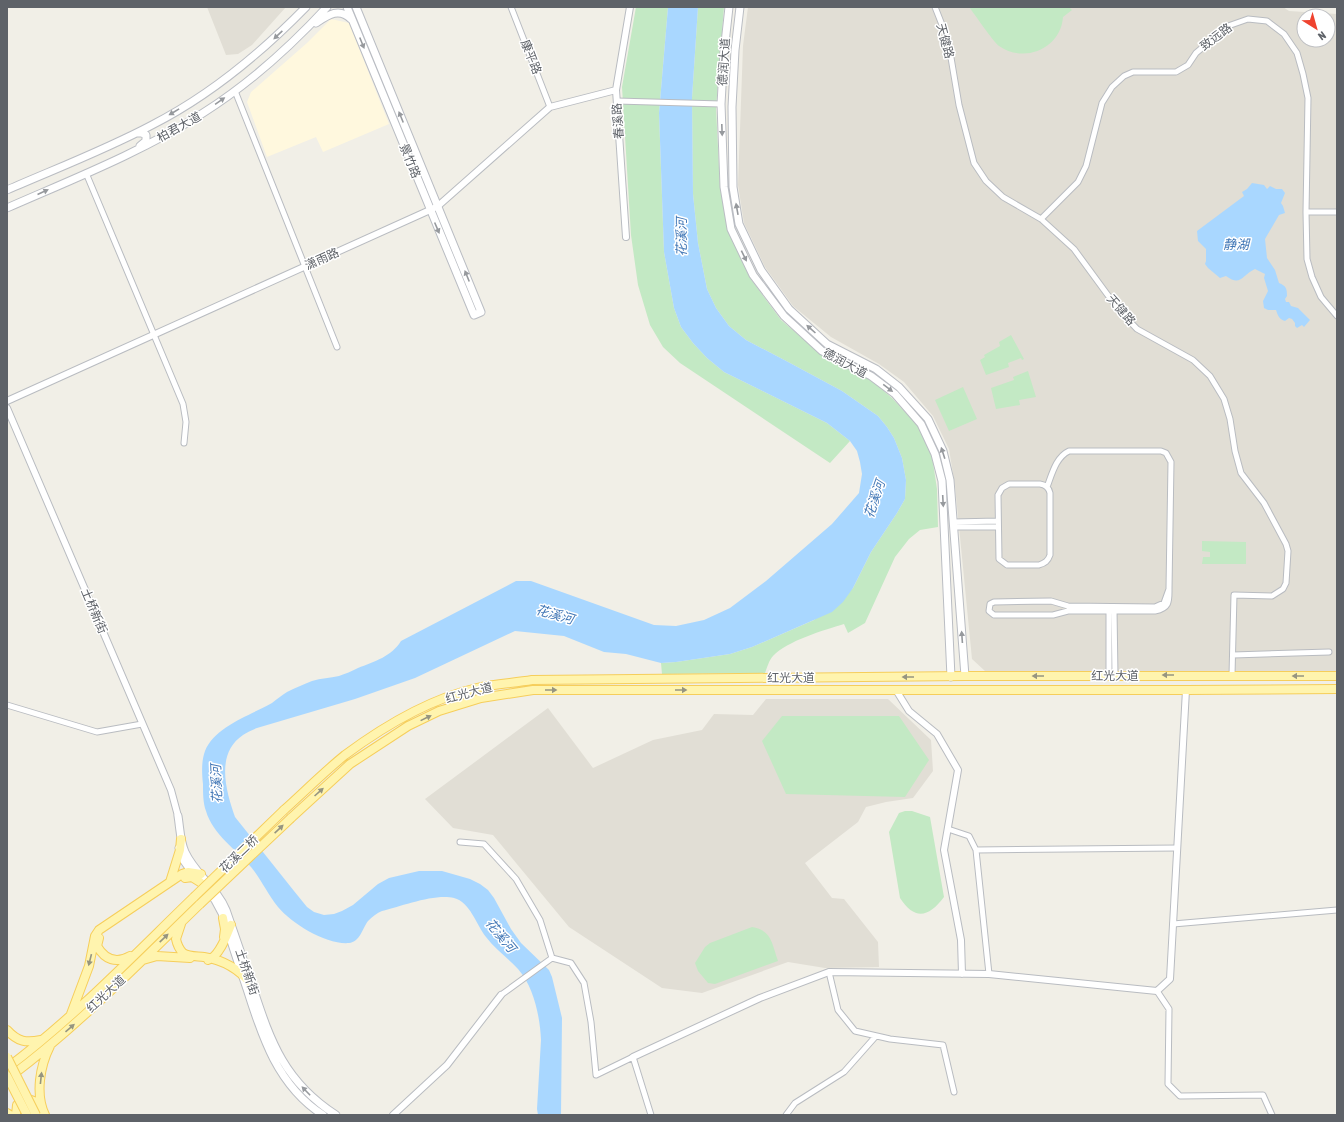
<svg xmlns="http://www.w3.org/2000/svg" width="1344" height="1122" viewBox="0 0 1344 1122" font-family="'Asap Condensed','Noto Sans SC',sans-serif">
<rect width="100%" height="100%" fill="#f1efe7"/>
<!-- commercial -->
<path fill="#fff8de" d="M331 19 349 23 389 124 323 152 316 137 267 157 247 102 251 92 307 43Z"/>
<!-- education -->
<path fill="#e1ded5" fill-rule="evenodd" d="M207 7H286L252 45 238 54 226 55Z
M748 7H1283L1289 11 1337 14V671H985L972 659 955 486 949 449 933 416 904 382 879 364 831 337 793 306 765 267 744 223 738 185 743 46ZM1304 16H1328V40H1304Z
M766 699H888L931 740 933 771 913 798 886 802 866 807 858 822 805 863 832 898 844 899 878 942 879 967 825 968 788 962 702 993 662 988 569 927 493 835 453 828 425 799 548 708 593 768 653 740 702 730 714 714 753 715Z"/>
<!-- green -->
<path fill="#c3e9c4" d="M636 7H668L659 113 664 252 674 308 681 327 693 343 707 358 724 372 827 423 850 441 830 463 680 363 663 347 650 325 638 285 631 235 622 87Z
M698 7H724L716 108 720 187 728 230 750 278 781 320 821 354 870 379 892 398 918 426 932 456 937 489 938 527 920 530 909 539 895 557 865 623 848 633 844 624C824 630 787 641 773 656 769 660 767 668 765 673L662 674 661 663 676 662 730 654 752 647 814 620 853 588 871 552 897 513 905 499 906 480 902 458 894 438 887 427 878 416 842 391 790 363 746 340 729 326 716 308 707 289 698 243 693 194 692 98Z
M969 7H1069L1072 10 1063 17C1061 48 1025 64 999 46 992 40 976 16 969 7Z
M1011 335 1024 359 1022 360 1021 358 1008 363 1009 367 986 375 980 360 985 357 984 355 1000 346 999 342Z
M1028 371 1036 397 1019 400 1020 405 996 409 991 388 1014 380 1013 377Z
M963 387 977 419 949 431 935 400Z
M1202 541 1246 542V564H1202L1203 557H1210V552L1202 551Z
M782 716H899L929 760 905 797 786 794 762 741Z
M905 811H912L930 817 944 897C929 917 915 921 900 898L889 832 899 813Z
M752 927C772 930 772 944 778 961L715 984 708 983 698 971 695 963 705 947 710 943Z"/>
<!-- water -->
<path fill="#a9d7ff" d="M668 7H698L692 98 693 194 698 243 707 289 716 308 729 326 746 340 790 363 842 391 878 416 887 427 894 438 902 458 906 480 905 499 897 513 871 552 853 588 843 602 832 612 752 647 730 654 676 662 661 663 626 654 604 652 564 636 515 631 415 678 355 699 257 728C252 730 247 732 243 735 215 754 226 791 235 817L294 891 307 907 314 912 324 915 334 914 342 911 353 905 378 884 389 878 419 871H442L470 879 480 884 488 890 494 898 511 929 521 943 549 970 552 977 562 1018 561 1115H538L537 1109 541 1040C540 1017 534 987 518 969 508 958 495 949 486 937 476 924 470 902 454 898 436 893 401 906 382 911 377 913 372 917 368 921 362 929 360 942 349 943 327 945 292 924 278 907 268 895 261 879 251 867 236 849 213 835 206 811 203 803 203 793 203 784 202 774 201 762 205 751 215 726 251 715 272 703 277 699 282 695 287 692 295 688 304 684 312 681 321 678 330 678 339 676 345 674 352 671 358 668 374 662 392 656 401 641L516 581H531L654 625 676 626 704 620 730 608 766 581 832 524 859 493 862 474 860 462 857 451 850 441 827 423 724 372 707 358 693 343 681 327 674 308 664 252 659 113Z
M1252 183 1264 185 1267 189 1270 186 1276 189H1282L1285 193 1281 203 1283 206 1285 213 1279 215 1265 239 1267 258 1275 270 1279 283C1286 286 1287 288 1287 296L1285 299 1286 302H1289L1291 306 1298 308 1310 320 1304 327 1302 325 1297 328 1295 326V323L1292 319 1289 318 1285 321C1279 319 1278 316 1276 310H1268L1264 308 1263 301 1268 291 1264 278 1265 274 1255 269C1242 275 1241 287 1226 276L1220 278 1208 268 1205 264 1206 261V249L1198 241 1197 231 1244 196 1242 192 1247 189Z"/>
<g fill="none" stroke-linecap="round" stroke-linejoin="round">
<!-- minor casing -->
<g stroke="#b9bcc1" stroke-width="7">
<path id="minor" d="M511 7 550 107
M935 7 948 40 959 105 974 163 986 181 1003 197 1041 219 1074 249 1118 309 1137 329 1193 360 1210 376 1224 399 1230 419 1235 451 1241 473 1264 503 1286 544 1288 551 1286 583 1283 589 1272 596 1234 595 1232 675
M235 91 337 347
M617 101 721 104
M86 173 183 404 186 422 184 443
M1306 212H1337
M1041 219 1078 182 1086 166 1102 103 1112 87 1124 76 1133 72H1176L1188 65 1196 53 1228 26 1248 19 1267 21 1284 34 1297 53 1303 74 1308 98 1306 212 1307 259 1312 277 1321 297 1337 316
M1009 484H1040C1046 485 1049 488 1050 493V555C1048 561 1045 563 1039 565H1007L999 559 998 495 1002 488Z
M1047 487C1052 474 1056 457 1069 451H1161L1166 453 1171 462 1169 589
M953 522 998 521
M954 527H998
M1169 589C1169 601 1170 608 1155 611H1068L1053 615H994L989 611 990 604 994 602 1051 601 1068 606 1155 607 1164 603Z
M1109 609V676
M1114 609 1115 676
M1233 655 1329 652
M7 705 97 732 142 724
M948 829 969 836 976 850
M460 842 484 844 516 879 540 920 552 958 571 963 584 983 591 1022 596 1075 633 1057 651 1115
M1173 924 1337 910
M829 972 838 1010 855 1031 890 1039 943 1045 954 1092
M989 974 976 850 1177 848
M1157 991 1169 1009 1168 1084 1180 1096 1263 1095 1272 1115
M501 995 552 958
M786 1115 795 1103 844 1072 876 1036"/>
</g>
<!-- tertiary casing -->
<g stroke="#b9bcc1" stroke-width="8">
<path id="tertiary" d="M626 237 616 90 630 7
M7 401 430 210 438 206 550 107 616 90
M7 408 171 790 178 816
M896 690 909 711 937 734 958 770 944 850 961 940 962 974
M633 1057 760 998 829 972 989 974 1157 991 1170 979 1186 690
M393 1115 447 1065 501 995"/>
</g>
<!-- secondary casing -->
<g stroke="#babdc3" stroke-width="9">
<path id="secondary" d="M347 7 474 315 481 312 356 7
M729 7 724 52 721 104 724 187 731 229 753 275 784 316 822 351 871 376 895 394 921 424 935 454 942 481 951 677
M740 7 735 50 732 107 733 187 739 224 761 270 789 309 827 344 876 369 899 387 928 419 943 451 950 480 965 676
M316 23C328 15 339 7 351 19
M137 133H142L146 135V141L140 146
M7 190C55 169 105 150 152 125 209 96 261 53 306 7
M7 208C73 179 142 152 203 113 249 84 290 47 327 7
M178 816C180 828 180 841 185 852 195 874 217 888 226 910 235 936 244 962 253 988 271 1043 285 1082 336 1115
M179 848 184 861 194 875
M201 883 215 900 222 913C230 938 238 963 247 989 262 1037 278 1086 323 1115"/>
</g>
<!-- primary casing -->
<g stroke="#f6ce5b" stroke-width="10">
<path id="primary" d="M284 810C304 792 324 772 345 755 384 726 429 699 477 688 495 684 514 683 532 680L965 676H1337
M291 818 350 764 408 726 439 711 481 698 533 690H1186L1337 689
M185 878 192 877 200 882
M170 882 180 850 181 839
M223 918 225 929 224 937
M181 924 176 939C177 944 179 949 183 953 189 957 198 956 204 957 223 960 239 969 251 984
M99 938 97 946C105 960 116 964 130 956
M143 960 157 956 190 958
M208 960C219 957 227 935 231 925
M71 1014 89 966 95 936 99 930 182 874 188 872 201 874
M7 1030C18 1042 26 1043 41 1040
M7 1068C75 1017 133 956 194 897
M11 1076C79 1025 139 963 200 904
M7 1113 10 1115
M16 1115 17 1105 28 1099 37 1102 43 1111
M45 1115C35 1094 40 1066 50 1046"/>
</g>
<!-- minor -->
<use href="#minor" stroke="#fff" stroke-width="5"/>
<!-- tertiary -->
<use href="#tertiary" stroke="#fff" stroke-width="6"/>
<!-- secondary -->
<use href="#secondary" stroke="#fff" stroke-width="7"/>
<!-- primary -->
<use href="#primary" stroke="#fff4ae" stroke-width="8"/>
<!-- primary-bridge casing -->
<g stroke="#f6ce5b" stroke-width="10" stroke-linecap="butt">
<path id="primary-bridge" d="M194 897 284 810
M200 904 291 818
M7 1057 36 1115
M7 1076 27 1115"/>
</g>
<!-- primary-bridge -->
<use href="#primary-bridge" stroke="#fff4ae" stroke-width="8"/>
</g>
<!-- one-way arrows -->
<defs><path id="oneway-solid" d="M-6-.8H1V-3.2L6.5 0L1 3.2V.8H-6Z"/></defs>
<g fill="#96999d">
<use href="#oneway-solid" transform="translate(278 35) rotate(137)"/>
<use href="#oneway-solid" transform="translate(362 43) rotate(68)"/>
<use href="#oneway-solid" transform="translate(220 101) rotate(-35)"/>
<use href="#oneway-solid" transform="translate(174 112) rotate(149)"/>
<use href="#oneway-solid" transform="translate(401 117) rotate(-112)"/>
<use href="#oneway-solid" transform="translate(722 130) rotate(88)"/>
<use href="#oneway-solid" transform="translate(43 192) rotate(-24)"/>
<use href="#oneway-solid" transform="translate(737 209) rotate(-100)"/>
<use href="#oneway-solid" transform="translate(437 228) rotate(67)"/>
<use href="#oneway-solid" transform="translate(744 256) rotate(64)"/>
<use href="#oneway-solid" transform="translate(467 276) rotate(-112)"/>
<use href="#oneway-solid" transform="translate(811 329) rotate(-138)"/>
<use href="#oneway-solid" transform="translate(888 388) rotate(37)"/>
<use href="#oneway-solid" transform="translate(943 453) rotate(-108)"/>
<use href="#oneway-solid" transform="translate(943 501) rotate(87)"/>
<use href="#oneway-solid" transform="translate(962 637) rotate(-94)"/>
<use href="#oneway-solid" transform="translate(306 1091) rotate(-134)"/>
</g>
<g fill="#969580">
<use href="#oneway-solid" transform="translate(1168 675) rotate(180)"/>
<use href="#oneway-solid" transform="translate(1038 676) rotate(180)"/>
<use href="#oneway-solid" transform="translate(1298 676) rotate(-180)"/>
<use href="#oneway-solid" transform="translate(908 677) rotate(180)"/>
<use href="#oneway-solid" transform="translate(551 690)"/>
<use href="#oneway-solid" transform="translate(681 690)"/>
<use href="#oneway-solid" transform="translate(426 718) rotate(-26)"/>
<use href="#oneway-solid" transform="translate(319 792) rotate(-42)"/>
<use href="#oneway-solid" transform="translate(279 829) rotate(-43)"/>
<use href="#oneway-solid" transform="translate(164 938) rotate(-44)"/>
<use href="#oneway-solid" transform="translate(90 960) rotate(104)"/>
<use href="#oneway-solid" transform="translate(70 1028) rotate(-41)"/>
<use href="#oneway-solid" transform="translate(41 1078) rotate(-84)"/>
</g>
<g text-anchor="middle" stroke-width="3" stroke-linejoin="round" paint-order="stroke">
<!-- street labels -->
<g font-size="12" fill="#5e6268" stroke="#fff">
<text transform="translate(1216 37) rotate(-37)" y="4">致远路</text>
<text transform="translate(945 41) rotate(75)" y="4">天健路</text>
<text transform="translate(531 57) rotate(69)" y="4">康平路</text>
<text transform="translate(724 62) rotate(-86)" y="4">德润大道</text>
<text transform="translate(618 121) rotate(-94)" y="4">春溪路</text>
<text transform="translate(179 127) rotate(-29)" y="4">柏君大道</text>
<text transform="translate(410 161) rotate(68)" y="4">景竹路</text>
<text transform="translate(322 259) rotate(-24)" y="4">潇雨路</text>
<text transform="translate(1121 310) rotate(49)" y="4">天健路</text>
<text transform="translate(845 363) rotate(28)" y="4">德润大道</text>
<text transform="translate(94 611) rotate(67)" y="4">土桥新街</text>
<text x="1115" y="680">红光大道</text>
<text x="791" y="682">红光大道</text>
<text transform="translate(469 693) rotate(-15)" y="4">红光大道</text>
<text transform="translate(239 854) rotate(-44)" y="4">花溪二桥</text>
<text transform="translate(247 972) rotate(71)" y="4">土桥新街</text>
<text transform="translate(106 994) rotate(-43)" y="4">红光大道</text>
</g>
<!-- water labels -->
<g font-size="13" font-style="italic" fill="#4177b6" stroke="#fff">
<text transform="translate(681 237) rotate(-90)" y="5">花溪河</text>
<text x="1236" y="249">静湖</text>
<text transform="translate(874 499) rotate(-71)" y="5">花溪河</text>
<text transform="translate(555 614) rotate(16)" y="5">花溪河</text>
<text transform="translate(216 784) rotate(-92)" y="5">花溪河</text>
<text transform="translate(501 935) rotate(50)" y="5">花溪河</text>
</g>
</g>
<!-- border -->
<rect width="1344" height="1122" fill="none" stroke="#5e6268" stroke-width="16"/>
<!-- north arrow -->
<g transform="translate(1316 28) rotate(143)"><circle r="19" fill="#ffffff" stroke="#bfc0c3"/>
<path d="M0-3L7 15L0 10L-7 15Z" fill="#ef432f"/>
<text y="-6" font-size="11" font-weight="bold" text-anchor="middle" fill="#5e6268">N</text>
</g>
</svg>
